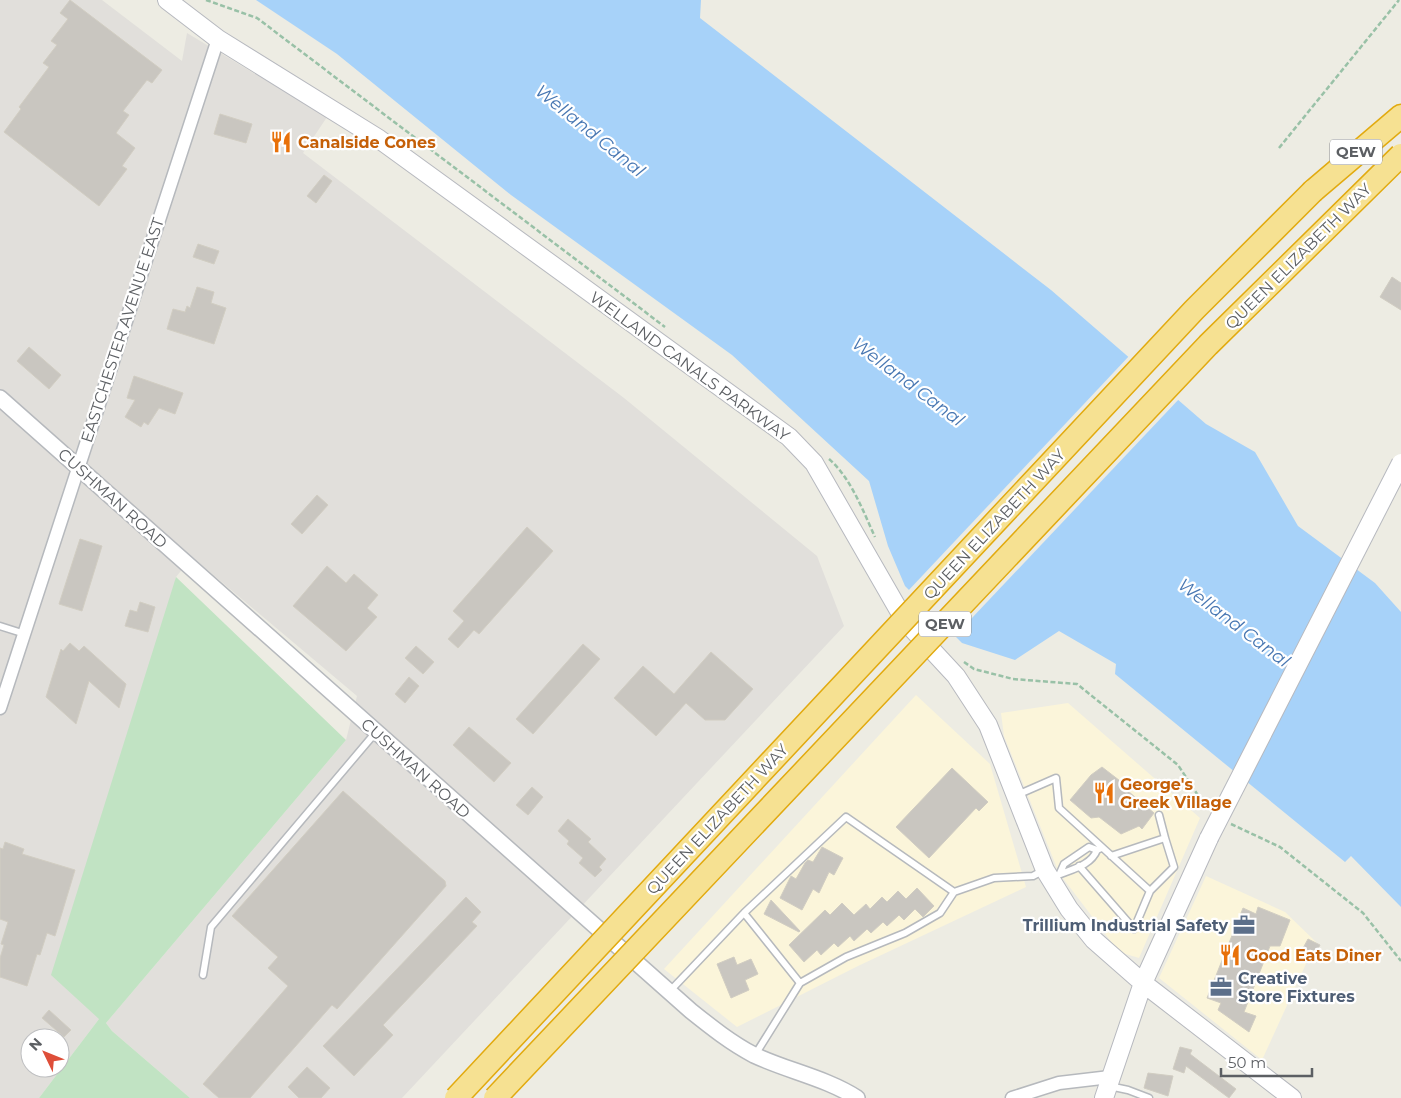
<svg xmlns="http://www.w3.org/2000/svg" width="1401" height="1098" viewBox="0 0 1401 1098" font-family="Montserrat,sans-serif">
<rect width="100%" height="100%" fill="#edece3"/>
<!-- commercial -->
<path fill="#fbf5da" d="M916 695 990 764 1026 887 858 966 737 1027 664 969Z
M1068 703 1200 818 1139 958 1119 952 1059 873 1004 736 1001 713Z
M1206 876 1285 912 1316 942 1262 1060 1159 978Z"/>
<!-- industrial -->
<path fill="#e1dfdb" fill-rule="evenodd" d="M0 0H102L182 61 187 33 327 117 303 153 624 398 817 556 844 626 402 1098H190L112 1031 106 1023 346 740 357 696 192 557 176 577 99 1019 39 1098H0ZM30 1038H60V1068H30Z"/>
<!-- green -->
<path fill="#c1e3c3" d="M176 577 346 740 106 1023 112 1031 190 1098H39L99 1019 51 975Z"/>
<!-- water -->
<path fill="#a7d2f9" d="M256 0H701L700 18 1051 290 1206 424 1255 452 1298 526 1375 583 1401 612V907L1351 856 1345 862 1115 674 1116 664 1059 631 1015 660 962 643 905 586 888 546 869 481 732 355 511 195 337 54Z"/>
<!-- pier -->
<path fill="#edece3" d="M1130 355 1180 398 953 638 907 592Z"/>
<!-- building -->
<path fill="#c9c6c0" stroke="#d1cdc2" d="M70 0 162 70 152 83 147 80 123 111 129 115 116 133 135 148 122 166 127 169 99 206 4 132 21 109 19 107 49 67 43 63 57 45 51 41 68 19 60 13Z
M220 114 252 124 246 143 214 134Z
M324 175 332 181 316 203 307 196Z
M198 244 219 251 214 264 193 257Z
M1392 277 1401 283V310L1380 297Z
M197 287 214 292 211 303 226 308 214 344 167 329 173 309 185 312 187 306 190 308Z
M29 347 61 375 49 389 17 361Z
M134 376 183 393 175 414 159 408 148 425 144 422 141 427 125 417 135 400 127 398Z
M317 495 328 505 302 534 291 524Z
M527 527 553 551 479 634 474 630 458 648 448 639 464 621 453 611Z
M80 539 102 546 82 611 59 604Z
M327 566 346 583 354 574 378 595 367 608 377 617 346 651 293 606Z
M140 602 155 607 148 632 125 626 130 610 137 612Z
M70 643 79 651 84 646 126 684 119 708 89 681 76 724 46 697 61 649 63 651Z
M583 644 600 659 533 734 516 719Z
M416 646 434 662 423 674 405 658Z
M711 652 753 689 725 720H705L686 703 656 736 614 698 643 666 674 694Z
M409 677 419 686 405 703 395 694Z
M469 727 511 763 494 782 453 745Z
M1102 767 1124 784 1122 786 1154 813 1142 829 1139 826 1121 834 1099 817 1091 818 1070 800 1091 775Z
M952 768 988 802 979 811 976 808 929 858 896 827Z
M532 787 543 797 528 815 516 805Z
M343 791 445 881 446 886 337 1009 332 1005 250 1098H219L203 1084 288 986 268 968 278 957 232 916Z
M568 819 591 839 588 842 606 859 599 867 602 870 595 877 579 863 583 858 567 844 569 841 558 831Z
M5 842 24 849 22 854 75 870 55 936 47 933 40 955 37 954 27 986 0 977V958L4 945 1 944 8 922 0 919V848L3 849Z
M822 847 843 858 834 875 829 872 819 893 813 889 802 910 780 898 791 876 796 879 805 863 808 860 813 862Z
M917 888 934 906 923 917 915 909 904 920 899 915 887 926 883 922 871 933 867 929 854 941 850 936 838 947 834 943 821 955 817 950 804 962 789 945 825 910 830 915 842 903 854 915 866 904 870 909 882 897 887 902 898 891 906 899Z
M466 897 481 912 472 922 477 926 383 1025 393 1035 354 1076 323 1046Z
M771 900 800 931 799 932 764 914Z
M1258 907 1290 920 1280 946H1270L1244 1012 1256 1016 1249 1032 1218 1010 1221 1003 1207 998 1243 908 1256 914Z
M1308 939 1320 945 1314 956 1302 950Z
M734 957 737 965 751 959 758 974 745 980 749 990 731 998 717 964Z
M49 1010 71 1030 64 1037 42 1018Z
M1180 1047 1192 1050 1190 1054 1236 1089 1229 1098 1186 1066 1184 1073 1173 1069Z
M307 1067 330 1088 321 1098H299L288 1087Z
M1148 1073 1173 1076 1168 1096 1144 1088Z"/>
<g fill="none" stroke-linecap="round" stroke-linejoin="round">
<!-- service casing -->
<g stroke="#b6b9bd" stroke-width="9">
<path id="service" d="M0 626 25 634
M1017 795 1056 778 1059 808 1150 891 1134 929 1079 866
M1111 856 1165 838 1159 815
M1060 873 1064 864 1089 847 1097 850
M1052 878C1066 870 1090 868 1097 850L1101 848
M1150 891 1174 867 1165 838
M744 913 800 983
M203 975 211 927 376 732
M669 992 744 913 846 817 954 892
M755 1055 800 983 846 957 905 933 940 913 954 892 994 878 1033 876 1044 870
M1109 1086 1128 1090 1149 1098"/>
</g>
<!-- minor casing -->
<g stroke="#b6b9bd" stroke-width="15">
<path id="minor" d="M0 708 218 39
M1012 1098 1059 1083 1110 1077"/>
</g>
<!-- tertiary casing -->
<g stroke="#b6b9bd" stroke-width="18">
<path id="tertiary" d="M0 398 691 1011C711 1027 731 1043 754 1055 788 1071 826 1078 857 1098"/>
</g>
<!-- secondary casing -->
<g stroke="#b7b9bf" stroke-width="20">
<path id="secondary" d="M167 0 218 39 379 139 789 437 814 463 905 621 956 676 988 725 1045 870 1069 909 1094 940 1143 983 1292 1098
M1104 1098 1143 983 1209 838"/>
</g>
<!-- motorway casing -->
<g stroke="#e2aa0f" stroke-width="25">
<path id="motorway" d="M1313 191 1401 116"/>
</g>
<!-- path -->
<path stroke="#99c1a7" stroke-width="2.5" stroke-dasharray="5 2.5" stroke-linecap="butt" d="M206 0 257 18 665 327
M1279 148 1399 0
M829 459C851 478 863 511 875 537
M964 662 974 669 1013 679 1077 684 1178 765 1207 809
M1231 824 1280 847 1363 913 1401 961"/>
<!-- service -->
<use href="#service" stroke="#fff" stroke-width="6"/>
<!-- minor -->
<use href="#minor" stroke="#fff" stroke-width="12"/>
<!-- tertiary -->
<use href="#tertiary" stroke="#fff" stroke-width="15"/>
<!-- secondary -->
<use href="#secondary" stroke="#fff" stroke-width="18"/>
<!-- motorway -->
<use href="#motorway" stroke="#f6e192" stroke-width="22"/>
<!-- secondary-bridge casing -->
<g stroke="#b7b9bf" stroke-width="20" stroke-linecap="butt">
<path id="secondary-bridge" d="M1209 838 1401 463"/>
</g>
<!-- motorway-bridge casing -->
<g stroke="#e2aa0f" stroke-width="25" stroke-linecap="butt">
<path id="motorway-bridge" d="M456 1098 1194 310 1313 191
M495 1098 1208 345 1401 155"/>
</g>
<!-- secondary-bridge -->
<use href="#secondary-bridge" stroke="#fff" stroke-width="18"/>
<!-- motorway-bridge -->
<use href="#motorway-bridge" stroke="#f6e192" stroke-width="22"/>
</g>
<!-- icons -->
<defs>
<g id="restaurant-bare" transform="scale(1.725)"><path d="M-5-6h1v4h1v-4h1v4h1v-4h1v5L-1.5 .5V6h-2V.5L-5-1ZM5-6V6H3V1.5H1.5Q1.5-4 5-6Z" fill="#e8710a" stroke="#fff" stroke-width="2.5" paint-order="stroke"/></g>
<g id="office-bare" transform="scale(1.725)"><path d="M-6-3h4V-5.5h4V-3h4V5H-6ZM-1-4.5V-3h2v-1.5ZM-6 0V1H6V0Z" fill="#5c6f8a" stroke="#fff" stroke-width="2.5" paint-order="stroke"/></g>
</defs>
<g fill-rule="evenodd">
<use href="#restaurant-bare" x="281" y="142"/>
<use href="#restaurant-bare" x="1104" y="793"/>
<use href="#office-bare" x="1244" y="925"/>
<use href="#restaurant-bare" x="1230" y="955"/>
<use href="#office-bare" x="1221" y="987"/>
</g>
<g text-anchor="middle" stroke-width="4.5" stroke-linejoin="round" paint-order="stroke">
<!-- shield labels -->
<g fill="#fff" stroke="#8d8f92" stroke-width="1">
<rect x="1330" y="139.5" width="52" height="25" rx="4"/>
<rect x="919" y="611.5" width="52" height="25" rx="4"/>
</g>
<g font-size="15" font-weight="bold" fill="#5c5f63">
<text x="1356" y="157">QEW</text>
<text x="945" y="629">QEW</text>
</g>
<!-- food labels -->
<g font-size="16" font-weight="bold" fill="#c56008" stroke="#fff" text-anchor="start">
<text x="298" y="148">Canalside Cones</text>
<text x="1120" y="790">George's<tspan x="1120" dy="18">Greek Village</tspan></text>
<text x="1246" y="961">Good Eats Diner</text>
</g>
<!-- street labels -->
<g font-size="16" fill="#5c5f63" stroke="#fff">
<text transform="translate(1298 256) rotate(-45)" y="6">QUEEN ELIZABETH WAY</text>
<text transform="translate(122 330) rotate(-72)" y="6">EASTCHESTER AVENUE EAST</text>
<text transform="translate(690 366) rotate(36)" y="6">WELLAND CANALS PARKWAY</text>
<text transform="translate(113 498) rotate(42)" y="6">CUSHMAN ROAD</text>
<text transform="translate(994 524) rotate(-47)" y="6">QUEEN ELIZABETH WAY</text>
<text transform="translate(416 768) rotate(42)" y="6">CUSHMAN ROAD</text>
<text transform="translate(717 819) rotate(-47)" y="6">QUEEN ELIZABETH WAY</text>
</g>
<!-- service labels -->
<g font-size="16" font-weight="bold" fill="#4e5e75" stroke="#fff" text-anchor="end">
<text x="1228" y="931">Trillium Industrial Safety</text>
<text x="1238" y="984" text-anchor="start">Creative<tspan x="1238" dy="18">Store Fixtures</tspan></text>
</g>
<!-- water labels -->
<g font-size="18" font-style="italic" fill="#4877b2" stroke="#fff">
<text transform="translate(590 131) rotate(39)" y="6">Welland Canal</text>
<text transform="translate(908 382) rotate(37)" y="6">Welland Canal</text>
<text transform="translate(1234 623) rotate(37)" y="6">Welland Canal</text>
</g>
</g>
<!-- north arrow -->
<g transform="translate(45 1053) rotate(313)"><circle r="24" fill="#ffffff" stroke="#bebfc1"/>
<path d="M0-4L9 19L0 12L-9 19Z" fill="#de4e39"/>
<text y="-8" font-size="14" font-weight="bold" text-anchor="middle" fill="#5c5f63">N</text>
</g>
<!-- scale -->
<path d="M1221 1068v8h91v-8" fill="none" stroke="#5c5f63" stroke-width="2.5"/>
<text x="1228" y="1068" font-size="15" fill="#5c5f63" stroke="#ffffff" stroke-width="4" paint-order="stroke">50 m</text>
</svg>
